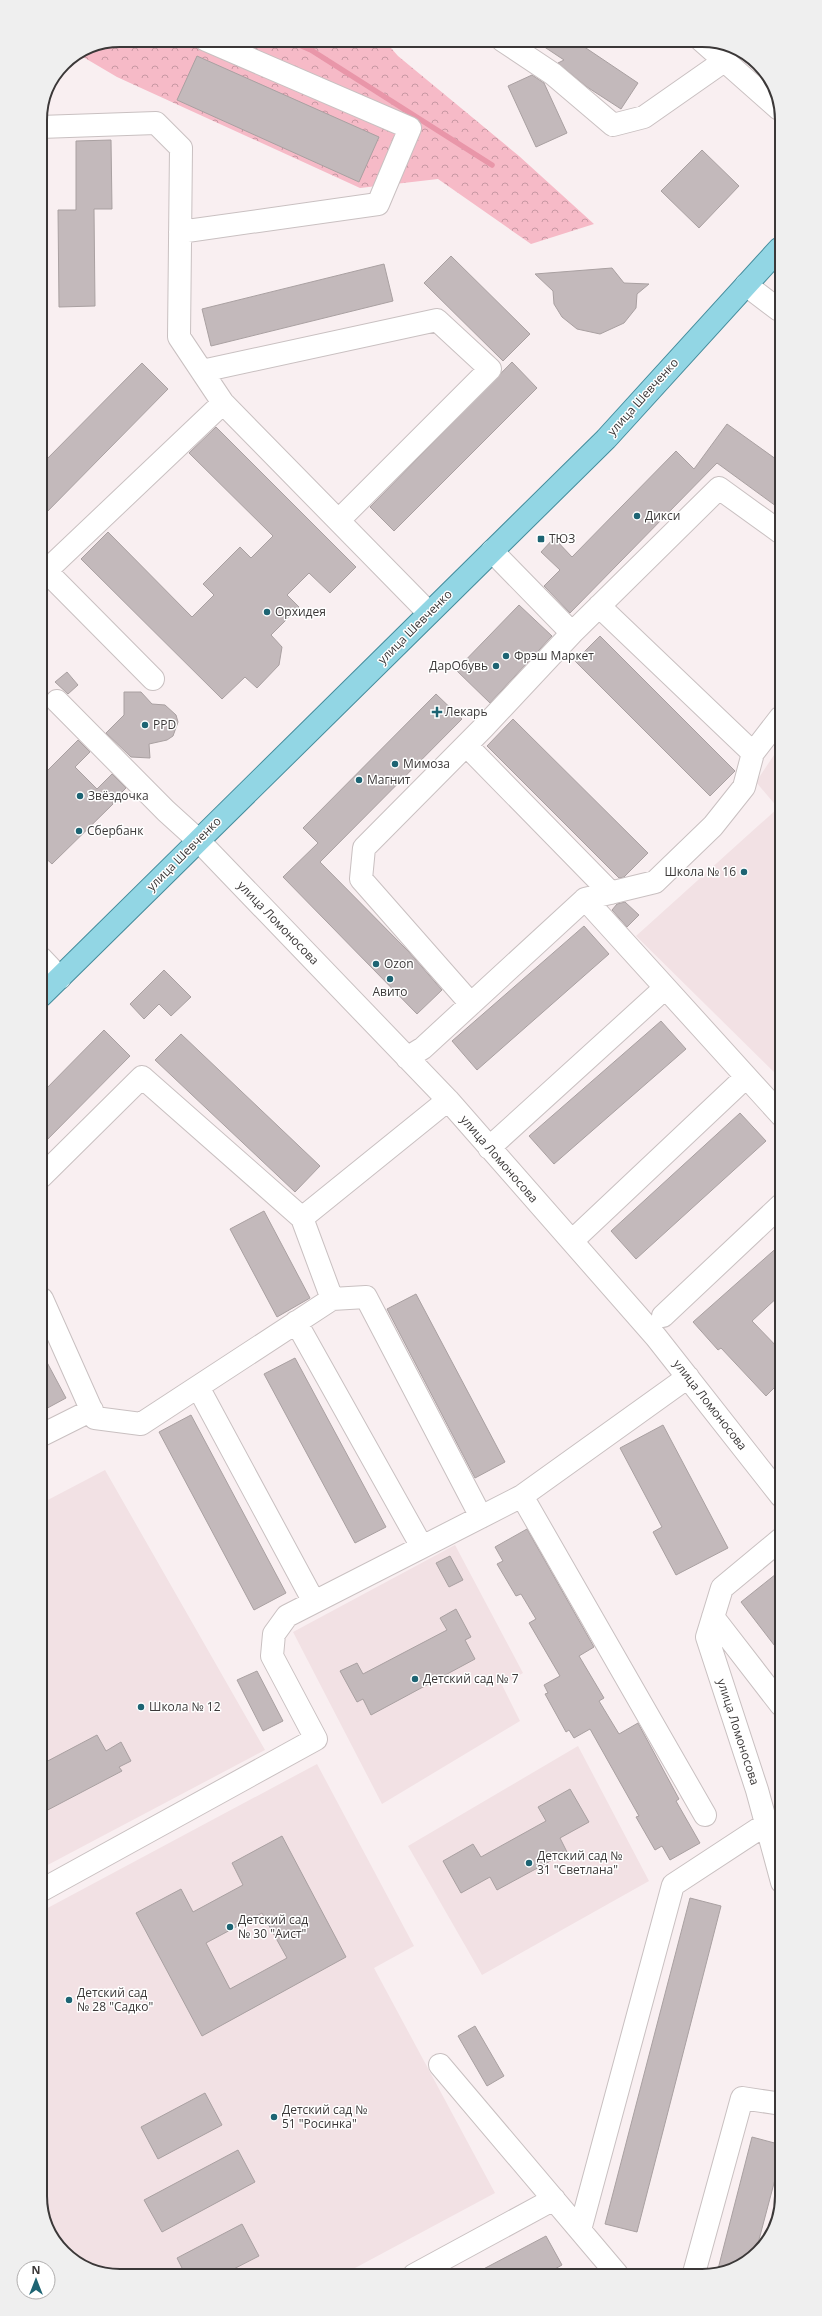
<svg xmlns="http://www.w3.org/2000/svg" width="822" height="2316" viewBox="0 0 822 2316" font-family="'Open Sans',sans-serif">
<defs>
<pattern id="forest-crowns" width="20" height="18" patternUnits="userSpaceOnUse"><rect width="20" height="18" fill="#f6bac7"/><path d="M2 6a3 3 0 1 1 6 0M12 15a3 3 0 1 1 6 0" fill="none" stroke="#c898a3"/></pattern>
</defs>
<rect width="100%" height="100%" fill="#f9eff1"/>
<!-- built -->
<path fill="#f2e1e4" d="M780 746 781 1079 636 936 778 808 756 782Z
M105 1470 265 1750 42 1868V1503Z
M455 1545 523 1673 502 1685 520 1721 382 1804 293 1632Z
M578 1746 649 1881 482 1975 408 1846Z
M317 1764 414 1946 374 1968 495 2193 342 2275 114 2276 67 2256 43 2217 42 1911Z"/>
<!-- forest -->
<path fill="url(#forest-crowns)" d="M120 40H384L398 56 519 156 594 224 531 244 438 179 360 188 117 77 78 54 89 46Z"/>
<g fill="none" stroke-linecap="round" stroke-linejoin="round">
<!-- stream -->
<path stroke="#e996a9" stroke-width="5.5" d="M288 40 311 50 492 165"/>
</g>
<!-- building -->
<path fill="#c3b9bb" stroke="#a9a0a1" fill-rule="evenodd" d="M534 40H574L638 83 621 109 587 87 558 63 564 60Z
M197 56 379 137 359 182 177 100Z
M532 75 544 83 567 133 536 147 508 86Z
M111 140 112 209H94L95 306 59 307 58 210H76V141Z
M702 150 739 186 699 228 661 191Z
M451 256 530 334 503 361 424 283Z
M384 264 393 301 211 346 202 309Z
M612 268 624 283 649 284 637 294 636 308 624 323 600 334 577 329 562 317 554 304 553 291 535 274Z
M512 362 537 388 394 531 370 507Z
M142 363 168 389 41 518V465Z
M727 424 780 462V509L717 463 570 613 544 586 560 570 541 552 554 538 572 557 676 451 694 469Z
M216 427 356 567 330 593 309 573 287 595 299 607 271 635 282 647 279 665 257 688 245 677 222 699 81 559 108 532 192 617 214 595 203 584 240 547 251 558 273 536 189 453Z
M519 605 552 636 490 703 456 670Z
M600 636 735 771 710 796 575 661Z
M67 672 78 685 68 694 55 682Z
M124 692H141L152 704 165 705 176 715 178 722 173 736 167 740 149 744 150 758 131 757 106 733 124 715Z
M436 694 462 719 320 862 409 952 442 990 417 1014 283 877 318 843 303 828Z
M513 719 648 853 624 877 619 878 487 746Z
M78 740 90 752 75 767 97 789 112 774 126 788 112 802 113 804 52 864 41 854V777Z
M625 902 639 915 627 927 612 910 617 904Z
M584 926 609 954 477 1070 452 1041Z
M164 970 191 997 171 1016 159 1004 144 1019 130 1004Z
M661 1021 686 1049 554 1164 529 1136Z
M104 1030 130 1056 41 1146V1094Z
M181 1034 320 1166 295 1192 155 1060Z
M740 1113 766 1141 636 1259 611 1231Z
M264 1211 310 1298 277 1317 230 1229Z
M781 1244V1294L752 1321 781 1351V1381L766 1396 721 1348 718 1350 693 1322Z
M416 1294 505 1462 475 1478 387 1309Z
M42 1353 66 1398 42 1411Z
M295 1358 386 1527 355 1543 264 1374Z
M191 1415 286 1593 254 1610 159 1432Z
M663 1425 728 1548 676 1575 653 1532 662 1527 620 1448Z
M527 1529 594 1647 579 1656 604 1698 599 1701 619 1734 638 1723 679 1799 676 1801 700 1843 670 1860 662 1846 655 1850 636 1817 639 1816 590 1729 574 1738 569 1730 566 1732 545 1694 548 1693 544 1685 560 1676 529 1623 536 1619 521 1594 516 1596 497 1564 503 1561 495 1547Z
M450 1556 463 1580 449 1587 436 1563Z
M781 1570V1654L741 1602Z
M456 1609 471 1637 465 1640 475 1659 371 1715 363 1699 357 1702 340 1671 357 1663 363 1674 447 1630 440 1618Z
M257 1671 283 1721 263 1731 237 1680Z
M97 1735 106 1751 121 1742 131 1761 119 1767 122 1771 42 1813V1764Z
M570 1789 589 1822 560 1838 567 1852 497 1890 490 1877 461 1893 443 1861 473 1844 481 1857 546 1821 538 1807Z
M282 1836 346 1957 202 2036 136 1913 181 1889 193 1912 243 1885 232 1863ZM262 1913 287 1958 230 1989 206 1943Z
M690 1898 721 1906 637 2232 605 2224Z
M475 2026 504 2076 487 2086 458 2036Z
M205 2093 222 2125 158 2159 141 2127Z
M752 2137 782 2145V2153L756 2251 723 2273H717Z
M238 2150 255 2182 162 2232 144 2200Z
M242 2224 259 2256 222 2275 186 2276 177 2258Z
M546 2236 562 2265 546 2274H474Z"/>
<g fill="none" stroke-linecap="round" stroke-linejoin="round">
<!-- minor casing -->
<g stroke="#c9c0c1" stroke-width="24">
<path id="minor" d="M502 40 553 74 613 125 644 117 724 61
M701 40 779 109
M40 127 156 123 181 148 179 337 223 403 429 613
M180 232 378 204 410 128 206 40
M746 285 779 310
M202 371 437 320 490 369 339 520
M492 551 572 633
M41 566 153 679
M46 571 223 403
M599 606 753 753
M57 701 166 811 198 840 448 1100 656 1337 781 1496
M466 745 611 893
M585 899 781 1115
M41 958 60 978
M471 1004 361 879 364 848 484 727 572 633 719 488 780 532
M407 1058 423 1048 585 899 655 882 713 826 744 787 753 753 780 718
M489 1148 665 988
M41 1177 142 1077 302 1218 448 1100
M572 1241 746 1077
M42 1299 95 1418 141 1424 332 1299 302 1218
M332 1299 366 1297 481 1517
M663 1316 781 1205
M296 1322 422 1547
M688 1377 522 1496 705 1815
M198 1387 314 1602
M42 1435 92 1410
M781 1539 722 1588 707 1637 757 1790 782 1882
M713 1617 781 1705
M42 1890 316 1739 272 1656 274 1634 287 1616 522 1496
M440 2065 617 2274
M580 2230 673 1885 766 1824
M694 2273 742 2098 782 2104
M414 2275 554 2199"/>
</g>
<!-- major casing -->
<g stroke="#448c9c" stroke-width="24">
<path id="major" d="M41 996 606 439 779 249"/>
</g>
<!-- minor -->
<use href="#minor" stroke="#fff" stroke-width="22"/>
<!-- major -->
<use href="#major" stroke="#92d6e4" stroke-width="22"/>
</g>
<!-- markers -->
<g fill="#1d6473" stroke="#fff" stroke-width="1.5">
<circle cx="637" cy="516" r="4"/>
<rect x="537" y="535" width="8" height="8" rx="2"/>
<circle cx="267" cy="612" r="4"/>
<circle cx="506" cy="656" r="4"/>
<circle cx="496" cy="666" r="4"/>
<path d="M435 706h4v4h4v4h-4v4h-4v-4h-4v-4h4z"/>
<circle cx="145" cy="725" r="4"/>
<circle cx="395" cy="764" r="4"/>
<circle cx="359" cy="780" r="4"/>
<circle cx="80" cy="796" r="4"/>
<circle cx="79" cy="831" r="4"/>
<circle cx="744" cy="872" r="4"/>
<circle cx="376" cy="964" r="4"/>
<circle cx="390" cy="979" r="4"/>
<circle cx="415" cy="1679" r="4"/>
<circle cx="141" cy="1707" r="4"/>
<circle cx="529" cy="1863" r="4"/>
<circle cx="230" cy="1927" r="4"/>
<circle cx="69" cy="2000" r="4"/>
<circle cx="274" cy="2117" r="4"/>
</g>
<g text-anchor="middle" stroke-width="3" stroke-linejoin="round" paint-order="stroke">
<!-- street labels -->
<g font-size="12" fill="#3b3838" stroke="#fff">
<text transform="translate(643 397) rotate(-48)" y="4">улица Шевченко</text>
<text transform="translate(415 627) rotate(-45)" y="4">улица Шевченко</text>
<text transform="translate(184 854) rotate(-45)" y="4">улица Шевченко</text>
<text transform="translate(278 923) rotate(46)" y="4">улица Ломоносова</text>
<text transform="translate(499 1159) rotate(49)" y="4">улица Ломоносова</text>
<text transform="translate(710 1405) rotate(52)" y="4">улица Ломоносова</text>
<text transform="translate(738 1732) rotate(72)" y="4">улица Ломоносова</text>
</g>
<!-- poi labels -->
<g font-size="12" fill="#3b3838" stroke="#fff" text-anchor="start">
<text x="645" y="520">Дикси</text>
<text x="549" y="543">ТЮЗ</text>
<text x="275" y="616">Орхидея</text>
<text x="514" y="660">Фрэш Маркет</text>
<text x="488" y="670" text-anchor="end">ДарОбувь</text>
<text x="445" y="716">Лекарь</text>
<text x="153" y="729">PPD</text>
<text x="403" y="768">Мимоза</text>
<text x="367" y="784">Магнит</text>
<text x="88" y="800">Звёздочка</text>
<text x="87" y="835">Сбербанк</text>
<text x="736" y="876" text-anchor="end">Школа № 16</text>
<text x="384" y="968">Ozon</text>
<text x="390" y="996" text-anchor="middle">Авито</text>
<text x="423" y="1683">Детский сад № 7</text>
<text x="149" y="1711">Школа № 12</text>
<text x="537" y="1860">Детский сад №<tspan x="537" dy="14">31 "Светлана"</tspan></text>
<text x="238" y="1924">Детский сад<tspan x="238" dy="14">№ 30 "Аист"</tspan></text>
<text x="77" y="1997">Детский сад<tspan x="77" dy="14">№ 28 "Садко"</tspan></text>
<text x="282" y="2114">Детский сад №<tspan x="282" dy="14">51 "Росинка"</tspan></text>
</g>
</g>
<!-- crop -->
<path d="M0 0H822V2316H0ZM120 47H702A73 73 0 0 1 775 120V2196A73 73 0 0 1 702 2269H120A73 73 0 0 1 47 2196V120A73 73 0 0 1 120 47Z" fill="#efefef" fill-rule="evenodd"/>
<path fill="none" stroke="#3b3838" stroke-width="2" d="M120 47H702A73 73 0 0 1 775 120V2196A73 73 0 0 1 702 2269H120A73 73 0 0 1 47 2196V120A73 73 0 0 1 120 47Z"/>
<!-- north arrow -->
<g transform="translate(36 2280)"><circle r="19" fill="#ffffff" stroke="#b1afaf"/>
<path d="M0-3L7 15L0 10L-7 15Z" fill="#1d6473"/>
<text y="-6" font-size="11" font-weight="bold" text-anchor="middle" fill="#3b3838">N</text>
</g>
</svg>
